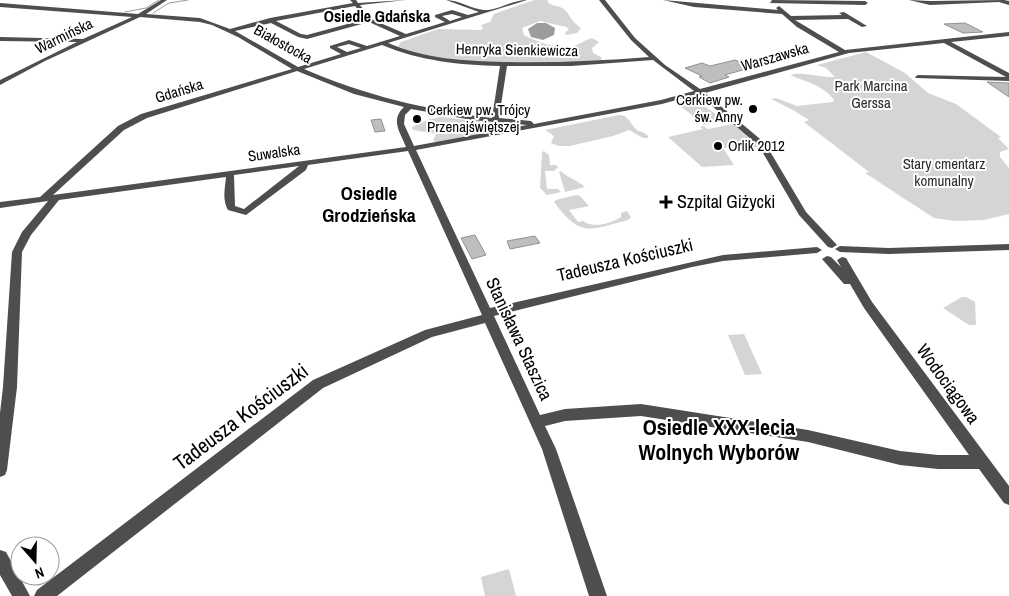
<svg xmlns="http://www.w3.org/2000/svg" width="1009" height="596" viewBox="0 0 1009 596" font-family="'Archivo Narrow',sans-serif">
<rect width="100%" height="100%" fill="#fff"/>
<!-- green -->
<path fill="#d5d5d5" d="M534 0H549L547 1C551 7 560 5 565 10 571 17 573 23 581 28L577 33 566 35 565 33 569 29 566 27 540 21 522 28 524 35C538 42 557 50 574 46 580 44 585 40 592 38L599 42 592 48 593 53 601 57 602 61C584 64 564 63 545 63 498 63 442 66 398 46L401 42 438 29 481 30 483 28 481 25 490 22 494 14Z
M866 52 905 73 928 93 956 104 1001 137 998 138 1009 149 1000 152V157L1009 168V214L984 220 956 221 934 218 865 173 869 172 804 122 809 120 793 110 771 99 776 98 797 106 833 102 834 100C823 85 806 82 790 75 804 71 819 78 835 77L826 68 817 65Z
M697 101 726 121 704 125 678 104Z
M619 115C629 115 630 124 637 130 641 132 644 132 648 136V138H643L629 130 613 136 570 146H558L551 143 554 136 545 130Z
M441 117 494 123 500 130 436 142 433 141 436 134 413 130 412 127 430 119Z
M733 124 759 147 723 148 734 165 702 167 668 137 703 129 700 127 703 126 708 129Z
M544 151 549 155 550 165H556L558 167 554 171H545L547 189H558L561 192 547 195 540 188 542 152Z
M561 171C568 178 577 180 585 187L565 192 559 172Z
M576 195 580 196 589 206 569 210 578 222 583 221C593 229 611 223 621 217V213L627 211 631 217 628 220C589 230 581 238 554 202L556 200Z
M962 297H966L975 302 976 325H969L943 308Z
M744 334 762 374 745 375 728 335Z
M509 569 516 596H485L481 577Z"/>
<!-- water -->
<path fill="#9c9c9c" d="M537 23H546L555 28 554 35 543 40 531 37 528 29Z"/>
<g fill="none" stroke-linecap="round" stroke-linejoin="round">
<!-- stream -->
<path stroke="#9c9c9c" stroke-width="1" d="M125 12 146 8 159 0
M153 13 169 3 188 0"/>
</g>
<!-- building -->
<path fill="#bebebe" stroke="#929292" d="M965 23 983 32 963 33 944 24Z
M735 60 753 67 725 75 729 77 710 83 699 77 702 76 685 68 702 63 710 66Z
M987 82 1009 83V97Z
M381 119 385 131 375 132 371 120Z
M475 235 486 255 472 259 461 238Z
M535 236 540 243 510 249 507 241Z"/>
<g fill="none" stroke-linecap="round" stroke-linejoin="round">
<!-- minor -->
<path fill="#4e4e4e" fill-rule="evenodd" d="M161 0H167L146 14 200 18 230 29 270 18 353 3 350 0H356L358 3 406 0 360 5 371 19 406 34 445 22 435 17V15L452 10 468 15 479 12 446 0C460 0 471 9 484 10 496 11 512 0 527 0L388 43C425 59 464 61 504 62 552 63 601 61 649 57L631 40 599 0H605L635 38 665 65 700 89 839 52 797 27 782 14 694 7 663 0 778 10 776 8 779 6 791 16 842 15 839 13 844 12 867 26 862 27 848 19 795 20 845 50 1009 32V36L951 42 1009 73V81L916 78 915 77 918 75 1006 77 944 43 849 53 705 93 765 143 806 212 837 245 832 248 828 247 799 215 759 146 698 94 662 104 416 150 490 308 723 255 817 247 822 250 817 253 723 261 692 267 494 316 540 415 565 409 641 404 808 430 900 451 938 455H969L864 308 850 284H844L822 259 827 256 831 257 841 267 837 260 842 257 846 258 872 302 1009 486V505L1004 503 979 469H938L900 465 808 442 641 416 565 421 545 426 556 449 607 596H589L542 449 485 323 432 337 323 388 57 596H34L37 590 313 380 425 330 482 315 408 151 308 165 306 170 246 215 228 210C222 200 225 188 226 177L59 200 31 235 22 252 17 387 7 470 5 475 0 477V413L3 387 12 252 22 232 48 201 0 208V202L40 197 118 126 141 114 292 69 238 37 212 25 200 22 140 17 45 61 0 85V80L77 42 0 41V37L83 39 132 17 0 7V3L138 14ZM355 6 366 19 307 35 301 34 276 21ZM452 14 462 17 450 21 442 16ZM369 22 400 36 367 46 349 40 330 46V48L341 54 298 67 235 31 271 23 298 37 307 39ZM349 44 361 48 347 52 337 47ZM382 45C420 61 460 65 500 66L492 118C426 110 364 95 304 69ZM653 60 694 91 661 100 534 124 531 121 499 118 507 66H571ZM297 71 354 94 404 107C390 120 400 132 406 147L53 195 124 130 147 118ZM411 109 472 120 527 125 414 146 404 124 405 115ZM299 166 244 209 235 206 234 175Z
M772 0 865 1 868 3 865 5 770 3Z
M909 0 930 1 1004 0 1009 1V5L999 2 930 5Z
M1009 244V250L889 254 840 252 835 249 840 246 889 248Z
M0 550 6 552 30 596H12L0 575Z"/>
</g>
<!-- markers -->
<g fill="#000" stroke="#fff" stroke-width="2">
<circle cx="753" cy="109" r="5"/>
<circle cx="417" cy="119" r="5"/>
<circle cx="718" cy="146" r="5"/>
<path d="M663.5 194.5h5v5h5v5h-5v5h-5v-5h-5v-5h5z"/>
</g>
<g text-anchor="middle" stroke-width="4" stroke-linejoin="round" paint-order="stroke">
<!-- far-street labels -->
<g font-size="15" fill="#000" stroke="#fff">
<text transform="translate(64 36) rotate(-26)" y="5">Warmińska</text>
<text transform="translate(283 44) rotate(29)" y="5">Białostocka</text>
<text transform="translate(517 50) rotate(1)" y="5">Henryka Sienkiewicza</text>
<text transform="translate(775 57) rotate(-16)" y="5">Warszawska</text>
<text transform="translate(179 91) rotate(-17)" y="5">Gdańska</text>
<text transform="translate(274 153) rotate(-8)" y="5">Suwalska</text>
</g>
<!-- far-park labels -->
<g font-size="15" fill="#2c2c2c" stroke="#fff">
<text x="871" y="91">Park Marcina<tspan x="871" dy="17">Gerssa</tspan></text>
<text x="944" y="169">Stary cmentarz<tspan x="944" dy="17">komunalny</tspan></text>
</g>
<!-- far-poi labels -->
<g font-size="15" fill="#000" stroke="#fff" text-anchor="start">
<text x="743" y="105" text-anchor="end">Cerkiew pw.<tspan x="743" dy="17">św. Anny</tspan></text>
<text x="427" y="115">Cerkiew pw. Trójcy<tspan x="427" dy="17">Przenajświętszej</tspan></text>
<text x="728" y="151">Orlik 2012</text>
</g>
<!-- far-neighbourhood labels -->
<g font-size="16" font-weight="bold" fill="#000" stroke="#fff">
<text x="377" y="22">Osiedle Gdańska</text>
</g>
<!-- poi labels -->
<g font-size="18" fill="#000" stroke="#fff" text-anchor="start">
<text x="677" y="208">Szpital Giżycki</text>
</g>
<!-- street labels -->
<g font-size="18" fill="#000" stroke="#fff">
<text transform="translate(625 260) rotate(-13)" y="6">Tadeusza Kościuszki</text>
<text transform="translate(519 339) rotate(65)" y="6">Stanisława Staszica</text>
<text transform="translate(948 384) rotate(54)" y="6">Wodociągowa</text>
</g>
<!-- neighbourhood labels -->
<g font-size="19" font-weight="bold" fill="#000" stroke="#fff">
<text x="369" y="200">Osiedle<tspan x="369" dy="22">Grodzieńska</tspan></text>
</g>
<!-- near-street labels -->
<g font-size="21" fill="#000" stroke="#fff">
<text transform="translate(241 417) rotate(-37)" y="7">Tadeusza Kościuszki</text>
</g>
<!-- near-neighbourhood labels -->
<g font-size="22" font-weight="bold" fill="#000" stroke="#fff">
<text x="719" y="435">Osiedle XXX-lecia<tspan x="719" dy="25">Wolnych Wyborów</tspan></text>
</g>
</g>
<!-- north arrow -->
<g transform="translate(35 561) rotate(160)"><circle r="24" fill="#ffffff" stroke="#999999"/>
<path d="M0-4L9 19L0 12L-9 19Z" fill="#000000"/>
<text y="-8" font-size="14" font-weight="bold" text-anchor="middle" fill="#000000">N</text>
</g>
</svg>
